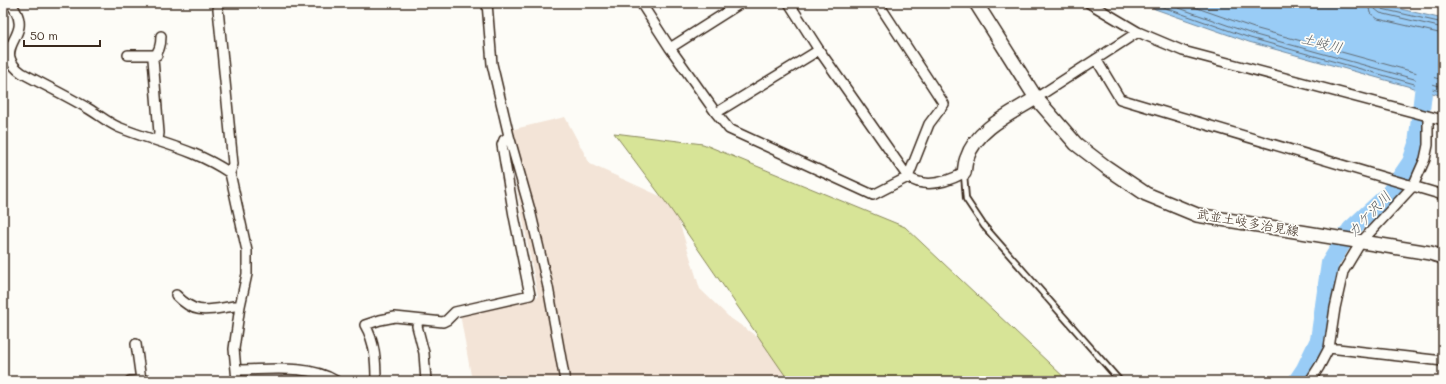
<svg xmlns="http://www.w3.org/2000/svg" width="1446" height="384" viewBox="0 0 1446 384" font-family="Mali,'Klee One',sans-serif">
<rect width="100%" height="100%" fill="#fdfcf7"/>
<filter id="ink" filterUnits="userSpaceOnUse"><feTurbulence type="fractalNoise" baseFrequency=".025" numOctaves="2"/><feDisplacementMap in="SourceGraphic" scale="8" xChannelSelector="R" yChannelSelector="G"/><feConvolveMatrix kernelMatrix="1 2 1 2 8 2 1 2 1" color-interpolation-filters="sRGB"/></filter>
<g filter="url(#ink)">
<!-- built -->
<path fill="#f3e4d7" d="M565 117 590 164 673 202 700 289 729 317 787 358 786 381H472L460 314 538 297 506 131Z"/>
<!-- green -->
<path fill="#d7e497" stroke="#89875a" d="M614 133 703 144 905 227 1068 381H789L667 204Z"/>
<!-- water -->
<path fill="#99ccf6" stroke="#738ba0" d="M1147 3H1375L1443 19V96L1249 42 1155 9Z"/>
<g fill="none" stroke-linecap="round" stroke-linejoin="round">
<!-- shore -->
<path stroke="#616b74" stroke-width="1" d="M1153 3 1157 5 1250 38 1443 92
M1165 3 1252 34 1443 87
M1183 3 1254 28 1443 80
M1368 3 1370 13 1378 19 1443 34
M1374 3 1375 9 1380 13 1443 28
M1379 3V6L1382 9 1443 23"/>
<!-- river -->
<path stroke="#99ccf6" stroke-width="18" d="M1297 381 1305 369 1319 340 1330 263 1351 229 1389 194 1411 162 1417 144 1426 68"/>
<!-- lane casing -->
<g stroke="#3b2a1e" stroke-width="8">
<path id="lane" d="M964 174 966 199 984 226 1120 381"/>
</g>
<!-- street casing -->
<g stroke="#3b2a1e" stroke-width="12">
<path id="street" d="M8 3C13 6 14 8 16 12 27 32 6 42 10 58 12 65 16 69 22 73 44 85 67 96 89 109 99 115 107 122 118 127 157 143 193 148 230 173L247 251V274L240 306 234 349 237 381
M487 3 492 64 509 136 530 210 548 287 565 381
M641 3 670 48 716 113 819 50
M789 3 819 50 908 177C925 189 947 182 964 173
M1089 3 1138 32 1183 51 1443 120
M1441 3 1443 4
M218 9 233 164 230 173
M670 48 741 3
M128 55H157
M1096 59 1120 99 1443 195
M1036 98 1138 32
M716 113 729 129 873 195 908 177 929 124 944 104 878 3
M158 140 159 133 153 59C159 51 161 46 161 36
M176 295C196 316 208 310 234 306H240
M418 320 417 326 424 353 426 381
M136 344 141 380
M1329 348 1443 361
M236 370C268 370 309 364 336 381
M130 381 141 380 151 381
M376 381C376 361 375 342 365 325L380 320 395 317 443 322 447 320 455 312 530 295 514 216 502 145 504 140 509 136
M1310 381 1319 367 1329 348 1335 308 1343 272 1361 242 1413 186 1425 159 1428 145V116"/>
</g>
<!-- secondary casing -->
<g stroke="#3b2a1e" stroke-width="16">
<path id="secondary" d="M976 3 1036 98 1076 144 1106 167 1146 194 1197 215 1430 253 1443 257
M964 173C965 168 965 162 967 158 976 129 1012 113 1036 98"/>
</g>
<!-- lane -->
<use href="#lane" stroke="#fdfcf7" stroke-width="4.5"/>
<!-- street -->
<use href="#street" stroke="#fdfcf7" stroke-width="9"/>
<!-- secondary -->
<use href="#secondary" stroke="#fdfcf7" stroke-width="13"/>
</g>
</g>
<g text-anchor="middle" stroke-width="3.5" stroke-linejoin="round" paint-order="stroke">
<!-- street labels -->
<g font-size="13" fill="#3b2a1e" stroke="#fdfcf7">
<text transform="translate(1248 222) rotate(10)" y="5">武並土岐多治見線</text>
</g>
<!-- water labels -->
<g font-size="14" font-style="italic" fill="#575b5f" stroke="#fdfcf7">
<text transform="translate(1322 43) rotate(14)" y="5">土岐川</text>
<text transform="translate(1369 214) rotate(-47)" y="5">カケ沢川</text>
</g>
</g>
<!-- margin -->
<rect width="1446" height="384" fill="none" stroke="#fdfcf7" stroke-width="16"/>
<rect x="8" y="8" width="1430" height="368" fill="none" stroke="#3b2a1e" stroke-width="1.5" filter="url(#ink)"/>
<!-- scale -->
<path d="M24 40v6h76v-6" fill="none" stroke="#3b2a1e" stroke-width="2"/>
<text x="30" y="40" font-size="12" fill="#3b2a1e" stroke="#fdfcf7" stroke-width="3" paint-order="stroke">50 m</text>
</svg>
